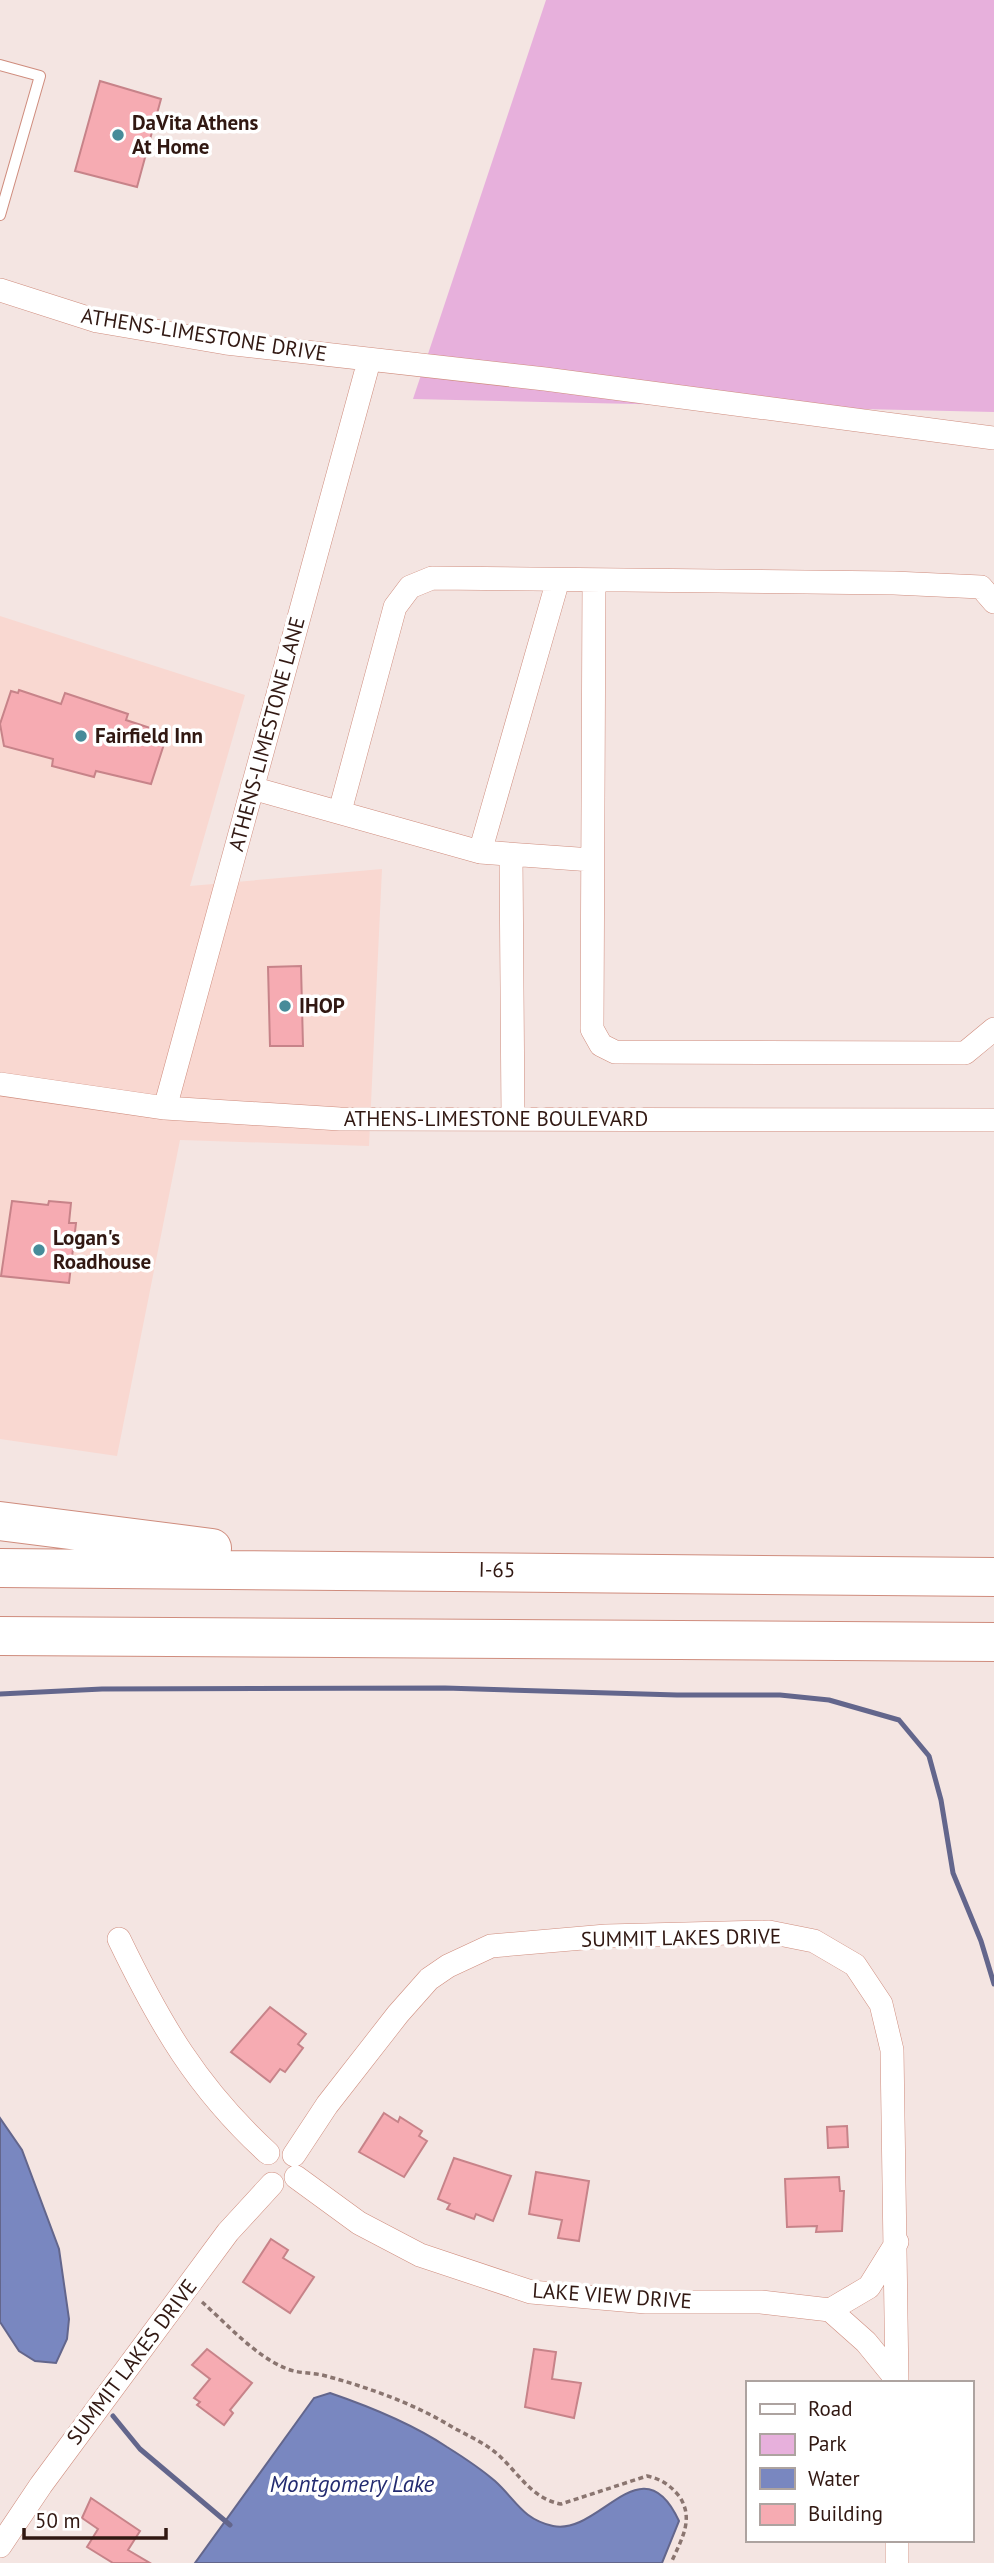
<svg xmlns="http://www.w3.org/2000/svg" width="994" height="2563" viewBox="0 0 994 2563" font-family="'PT Sans',sans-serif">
<rect width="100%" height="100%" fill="#f4e5e2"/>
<!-- built -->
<path fill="#f9d8d1" d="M0 616 245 695 190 886 382 869 369 1146 180 1140 117 1456 0 1439Z"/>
<!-- green -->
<path fill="#e7b0dc" d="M546 0H994V412L413 399Z"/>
<!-- water -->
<path fill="#7987c0" stroke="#63668c" stroke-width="2" d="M0 2118 22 2150 59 2249 69 2319 67 2339 56 2363 35 2361 19 2351 0 2322Z
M330 2393C371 2407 411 2423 447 2447 463 2457 481 2469 495 2481 516 2500 522 2519 553 2526 600 2536 642 2441 679 2521L662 2563H195L314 2398Z"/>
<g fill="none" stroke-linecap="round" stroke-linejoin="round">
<!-- stream -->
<path stroke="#63668c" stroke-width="5" d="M0 1694 102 1689 445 1688 677 1695H780L829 1700 899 1720 929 1756 941 1800 953 1873 981 1941 994 1984
M113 2416 140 2449 230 2525"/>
</g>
<!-- building -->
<path fill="#f6abb2" stroke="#c78389" stroke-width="2" d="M100 81 161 99 137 187 75 171Z
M19 690 61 704 65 693 128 714 126 720 159 731 158 735 166 738 151 784 96 771 94 777 52 766 53 759 4 746 0 724 11 691 18 693Z
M301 966 303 1046H270L268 967Z
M12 1201 48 1205 49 1201 71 1203 69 1223H76L69 1283 1 1276Z
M270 2007 306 2034 298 2044 303 2048 285 2072 280 2069 270 2082 231 2052Z
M384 2113 398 2122 400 2117 422 2131 419 2136 427 2141 404 2177 359 2152Z
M847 2126 848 2147 828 2148 827 2127Z
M454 2158 511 2176 493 2221 476 2214 474 2219 447 2209 450 2204 438 2199Z
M536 2172 589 2181 579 2241 558 2238 562 2220 529 2214Z
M839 2177 840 2191H844L842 2231 816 2232 817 2226 787 2227 785 2179Z
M271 2239 288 2250 283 2258 314 2277 290 2313 243 2282Z
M207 2349 252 2383 230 2410 233 2413 224 2425 197 2405 200 2402 194 2398 210 2379 192 2365Z
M534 2349 556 2352 552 2379 581 2383 574 2418 525 2407Z
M91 2498 140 2531 128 2550 150 2563H113L87 2547 98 2529 82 2518Z"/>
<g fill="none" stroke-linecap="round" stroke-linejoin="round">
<!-- lane casing -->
<g stroke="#cf8c7d" stroke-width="12">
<path id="lane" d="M0 65 40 76 0 215"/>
</g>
<!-- street casing -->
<g stroke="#cf8c7d" stroke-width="24">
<path id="street" d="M0 290 97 321 226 343 545 379 994 438
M594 580 592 1029 601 1045 615 1052 965 1053 994 1029
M252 788 480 852 592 860
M340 811 395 607 410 587 432 578 894 583 981 587 994 602
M480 852 558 580
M511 856 513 1119
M0 1084 165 1108 340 1119 994 1120
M165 1108 369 361
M119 1939C160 2024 197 2088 268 2153
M294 2155 327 2105 398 2014 429 1979 448 1966 491 1946 606 1936 769 1932 814 1941 855 1965 881 2004 892 2050 897 2383
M296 2177 359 2223 420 2255 531 2292 646 2302H761L830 2310 866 2342 897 2380
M830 2310 869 2287 897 2242
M0 2546 41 2485 228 2232 272 2184
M897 2563V2540"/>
</g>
<!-- highway casing -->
<g stroke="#cf8c7d" stroke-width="40">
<path id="highway" d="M0 1521 212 1548
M0 1568 994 1577
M0 1636 994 1642"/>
</g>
<!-- path -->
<path stroke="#8a7570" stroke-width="3.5" stroke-dasharray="5 3.5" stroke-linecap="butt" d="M202 2302C227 2324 254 2355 285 2368 298 2374 312 2372 326 2376 370 2388 415 2404 454 2428 467 2435 480 2441 491 2449 516 2467 528 2498 561 2504L647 2476C661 2479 670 2485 679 2496 695 2519 681 2540 671 2563"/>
<!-- lane -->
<use href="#lane" stroke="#fff" stroke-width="10"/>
<!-- street -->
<use href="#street" stroke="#fff" stroke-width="23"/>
<!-- highway -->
<use href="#highway" stroke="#fff" stroke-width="38"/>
</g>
<!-- markers -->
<g fill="#478b99" stroke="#fff" stroke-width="2.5">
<circle cx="118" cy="135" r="7"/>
<circle cx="81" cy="736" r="7"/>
<circle cx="285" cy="1006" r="7"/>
<circle cx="39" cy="1250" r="7"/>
</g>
<g text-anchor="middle" stroke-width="7" stroke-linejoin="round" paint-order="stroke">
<!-- poi labels -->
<g font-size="21" font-weight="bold" fill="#311812" stroke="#fff" text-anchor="start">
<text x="132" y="130">DaVita Athens<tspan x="132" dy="24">At Home</tspan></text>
<text x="95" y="743">Fairfield Inn</text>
<text x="299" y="1013">IHOP</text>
<text x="53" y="1245">Logan's<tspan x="53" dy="24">Roadhouse</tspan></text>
</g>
<!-- street labels -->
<g font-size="21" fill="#311812" stroke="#fff">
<text transform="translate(204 335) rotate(9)" y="7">ATHENS-LIMESTONE DRIVE</text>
<text transform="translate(267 734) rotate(-75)" y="7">ATHENS-LIMESTONE LANE</text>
<text x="496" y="1126">ATHENS-LIMESTONE BOULEVARD</text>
<text transform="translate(497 1570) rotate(1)" y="7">I-65</text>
<text transform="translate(681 1938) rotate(-1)" y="7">SUMMIT LAKES DRIVE</text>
<text transform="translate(612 2296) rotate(4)" y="7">LAKE VIEW DRIVE</text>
<text transform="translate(132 2362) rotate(-53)" y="7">SUMMIT LAKES DRIVE</text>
</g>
<!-- water labels -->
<g font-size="23" font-style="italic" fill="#232b70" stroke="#fff">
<text x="352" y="2492">Montgomery Lake</text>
</g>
</g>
<!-- legend -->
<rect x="746" y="2381" width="228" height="161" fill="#ffffff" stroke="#ada3a0" stroke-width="2"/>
<rect x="760" y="2404" width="35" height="10" fill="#ffffff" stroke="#ada3a0" stroke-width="2"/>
<text x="808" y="2416" font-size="21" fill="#311812">Road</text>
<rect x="760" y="2434" width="35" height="21" fill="#e7b0dc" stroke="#ada3a0" stroke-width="2"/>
<text x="808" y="2451" font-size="21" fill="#311812">Park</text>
<rect x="760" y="2468" width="35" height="21" fill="#7987c0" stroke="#ada3a0" stroke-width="2"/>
<text x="808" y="2486" font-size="21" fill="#311812">Water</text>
<rect x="760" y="2504" width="35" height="21" fill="#f6abb2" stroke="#ada3a0" stroke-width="2"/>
<text x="808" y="2521" font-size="21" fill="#311812">Building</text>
<!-- scale -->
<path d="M24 2528v10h142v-10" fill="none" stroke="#311812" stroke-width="3.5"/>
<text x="35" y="2528" font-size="21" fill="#311812" stroke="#ffffff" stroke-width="5" paint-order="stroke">50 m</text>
</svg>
